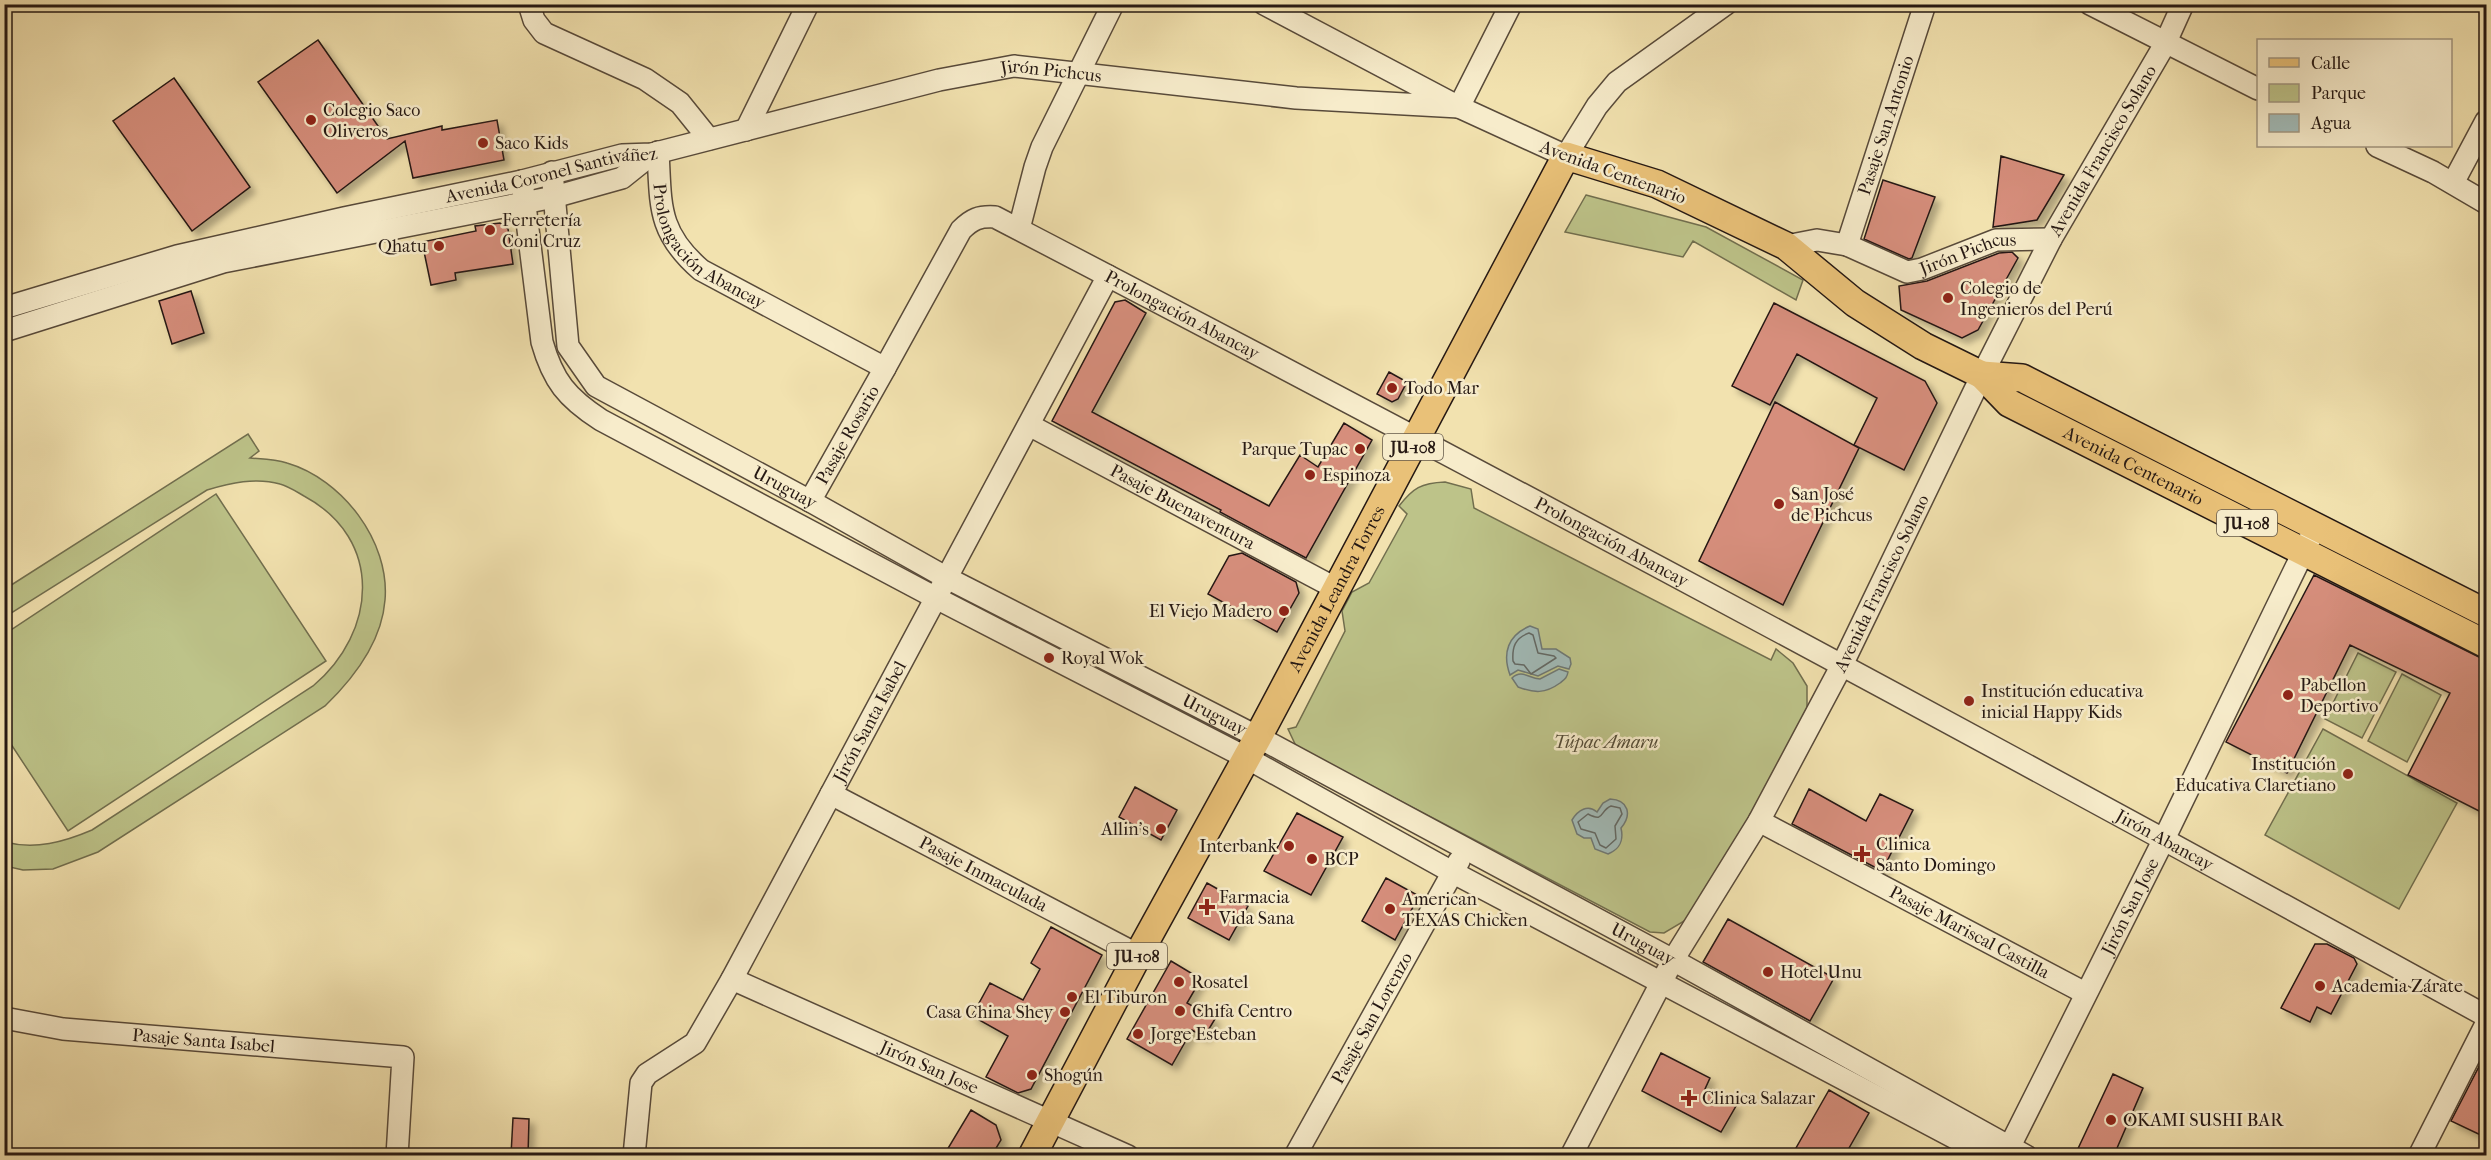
<svg xmlns="http://www.w3.org/2000/svg" width="2491" height="1160" viewBox="0 0 2491 1160" font-family="'IM FELL French Canon',serif">
<defs>
<filter id="shadow"><feDropShadow dx="5.5" dy="5.5" stdDeviation="3" flood-color="#0004"/></filter>
</defs>
<rect width="100%" height="100%" fill="#f2e2af"/>
<filter id="stains"><feTurbulence type="fractalNoise" baseFrequency=".00333" numOctaves="4"/><feColorMatrix values="0 0 0 0 .2 0 0 0 0 .09 0 0 0 0 .02 0 0 0 .5 -.17"/></filter>
<radialGradient id="worn" r=".72"><stop offset=".6" stop-color="#630" stop-opacity="0"/><stop offset="1" stop-color="#630" stop-opacity=".3"/></radialGradient>
<!-- green -->
<path fill="#bdc389" stroke="#716e4e" stroke-width="1.5" d="M1586 195 1706 227 1803 280 1796 300 1693 241 1683 257 1565 232Z
M248 434 259 451 250 458C263 459 275 459 287 463 342 479 390 541 385 600 382 641 354 678 325 706L98 852 53 869 23 870 5 866V842C35 850 64 842 92 830L313 686C377 632 384 539 304 496 297 492 288 486 280 484 256 477 230 483 207 490L5 617V589Z
M1445 482 1471 489 1474 508 1771 660 1776 649 1793 663 1807 686V720L1691 917 1664 933 1650 932 1296 746 1288 729 1296 727 1345 631 1342 611 1352 592 1369 583 1407 514 1399 506C1413 488 1421 483 1445 482Z
M216 494 326 661 68 831 5 735V634Z
M2358 653 2396 672 2362 738 2325 719Z
M2402 674 2441 695 2407 762 2368 741Z
M2323 729 2457 803 2399 909 2265 835Z"/>
<!-- water -->
<path fill="#a1bab7" stroke="#6f7975" stroke-width="1.5" d="M1530 626 1538 629 1542 649H1556L1570 658 1571 664 1569 669 1558 666 1538 676 1518 670 1510 675C1502 653 1508 635 1530 626Z
M1559 669 1568 672C1567 678 1565 679 1560 683 1545 694 1534 693 1518 687L1512 678C1522 669 1528 678 1540 679Z
M1610 799C1629 800 1632 815 1621 828 1624 841 1620 849 1608 854L1595 849 1591 838H1584L1577 834 1572 820C1578 810 1588 804 1597 812L1603 803Z"/>
<g fill="none" stroke-linecap="round" stroke-linejoin="round">
<!-- shore -->
<path stroke="#636965" stroke-width="1.5" d="M1529 633 1533 635 1538 653 1554 656 1556 658 1531 674 1524 665 1515 664 1513 661C1512 647 1515 638 1529 633Z
M1611 806 1620 808 1622 814 1615 826 1616 839 1606 848 1600 845 1595 833 1581 829 1578 822 1588 814C1605 823 1599 811 1611 806Z"/>
</g>
<!-- building -->
<path fill="#d68e7b" stroke="#251813" stroke-width="1.5" filter="url(#shadow)" d="M318 40 387 139 442 126V130L497 120 504 160 413 178 405 141 337 193 258 82Z
M174 78 250 187 192 231 113 121Z
M2001 156 2064 175 2037 220 1993 227Z
M1883 180 1935 197 1912 258 1909 259 1864 239Z
M500 223 508 229 513 264 455 273 456 280 431 285 422 242 476 231 475 226Z
M2012 252 2018 258 1978 330 1962 338 1901 310 1899 286 1927 281 1999 253Z
M191 291 204 333 172 344 159 301Z
M1125 300 1146 313 1092 412 1269 506 1300 455 1318 467 1344 423 1372 440 1306 558 1220 512 1221 510 1052 421 1115 302Z
M1774 303 1925 381 1937 403 1904 470 1854 445 1877 398 1797 354 1770 405 1732 386Z
M1389 372 1407 382 1398 399 1392 402 1377 394Z
M1775 402 1859 448 1783 605 1699 561Z
M1242 553 1296 582 1299 593 1277 632 1208 594 1229 556Z
M2314 575 2487 661V815L2408 775 2450 693 2350 645 2287 773 2226 742Z
M1135 787 1177 810 1161 840 1119 817Z
M1809 789 1866 821 1880 794 1913 810 1882 871 1792 824Z
M1297 813 1343 837 1311 895 1264 871Z
M1386 878 1419 896 1395 940 1362 921Z
M1207 883 1248 906 1229 940 1188 918Z
M1728 919 1834 978 1810 1021 1703 962Z
M1051 927 1102 955 1031 1089 1018 1093 986 1077 1008 1036 972 1016 990 983 1023 1000 1040 969 1031 963Z
M2315 944H2327L2354 958 2357 964 2331 1014 2317 1007 2310 1022 2281 1008Z
M1171 961 1201 979 1187 1003 1215 1019 1204 1037 1192 1030 1172 1065 1127 1039Z
M2487 1051V1138L2451 1121Z
M1661 1053 1710 1078 1705 1089 1736 1106 1721 1132 1642 1091Z
M2113 1074 2143 1088 2114 1155H2075Z
M1829 1090 1869 1113 1845 1155H1792Z
M971 1110 996 1125 1001 1140 992 1155H944Z
M513 1118 529 1119 528 1155H511Z"/>
<g fill="none" stroke-linecap="round" stroke-linejoin="round">
<!-- minor casing -->
<g stroke="#584a3a" stroke-width="24">
<g id="minor">
<path d="M529 4 534 20 544 33 645 79 680 103 709 139"/>
<path d="M1264 4 1459 107 1566 156 1597 106 1617 82 1726 4"/>
<path d="M2090 4 2258 89"/>
<path d="M1459 107 1511 4"/>
<path d="M746 130 808 4"/>
<path d="M2377 146 2433 172 2486 203"/>
<path id="s1" d="M658 152C661 205 657 232 701 270L885 368 961 230C972 219 979 216 995 217 1495 477 1992 744 2486 1016"/>
<path id="s2" d="M552 172 568 346 596 386 810 501 947 578 1258 737 1673 960 2026 1156"/>
<path d="M522 181 542 342C553 381 567 398 601 420L936 598 1247 758 1452 872 1989 1156"/>
<path d="M2453 183 2486 121"/>
<path d="M1019 229 1035 167 1042 147 1113 4"/>
<path id="s3" d="M1847 245 1925 4"/>
<path id="s4" d="M1786 246 1817 240 1847 245 1907 272 1922 269 1996 240 2051 239"/>
<path id="s5" d="M4 308 177 256 344 218 522 181 622 155 652 154 939 80 1014 66 1296 98 1459 107"/>
<path d="M4 331 223 262 554 197 622 178 652 154"/>
<path id="s6" d="M1029 425 1337 589"/>
<path id="s7" d="M810 501 885 368"/>
<path id="s8" d="M831 794 1138 955"/>
<path id="s9" d="M1759 821 2085 993"/>
<path id="s10" d="M732 979 1128 1156"/>
<path id="s11" d="M4 1018 63 1029 403 1057 397 1156"/>
<path id="s12" d="M634 1156 641 1083 647 1074 695 1043 732 979 1108 276"/>
<path id="s13" d="M1295 1156 1459 861"/>
<path id="s14" d="M1571 1156 1673 960 1759 821 1842 665 1982 375 2051 239 2165 44 2183 4"/>
<path id="s15" d="M2005 1156 2164 839 2316 526"/>
<path d="M2419 1156 2486 1024"/>
</g>
</g>
<!-- major casing -->
<g stroke="#251813" stroke-width="30">
<g id="major">
<path d="M1982 375 2022 378 2486 613"/>
<path id="s16" d="M1032 1156 1138 955 1258 737 1566 156 1657 184 1786 246 1855 303 1923 346 1982 375 2009 403 2486 644"/>
</g>
</g>
<!-- minor -->
<use href="#minor" stroke="#f7eccb" stroke-width="21"/>
<!-- major -->
<use href="#major" stroke="#e9c178" stroke-width="27"/>
</g>
<!-- markers -->
<g fill="#8f2418" stroke="#f7eccb" stroke-width="2">
<circle cx="311" cy="120" r="6"/>
<circle cx="483" cy="143" r="6"/>
<circle cx="490" cy="230" r="6"/>
<circle cx="439" cy="246" r="6"/>
<circle cx="1948" cy="298" r="6"/>
<circle cx="1392" cy="388" r="6"/>
<circle cx="1360" cy="449" r="6"/>
<circle cx="1310" cy="475" r="6"/>
<circle cx="1779" cy="504" r="6"/>
<circle cx="1284" cy="611" r="6"/>
<circle cx="1049" cy="658" r="6"/>
<circle cx="2288" cy="695" r="6"/>
<circle cx="1969" cy="701" r="6"/>
<circle cx="2348" cy="774" r="6"/>
<circle cx="1161" cy="829" r="6"/>
<circle cx="1289" cy="846" r="6"/>
<path d="M1859 845h6v6h6v6h-6v6h-6v-6h-6v-6h6z"/>
<circle cx="1312" cy="859" r="6"/>
<path d="M1204 898h6v6h6v6h-6v6h-6v-6h-6v-6h6z"/>
<circle cx="1390" cy="909" r="6"/>
<circle cx="1768" cy="972" r="6"/>
<circle cx="1179" cy="982" r="6"/>
<circle cx="2320" cy="986" r="6"/>
<circle cx="1072" cy="997" r="6"/>
<circle cx="1180" cy="1011" r="6"/>
<circle cx="1065" cy="1012" r="6"/>
<circle cx="1138" cy="1034" r="6"/>
<circle cx="1032" cy="1075" r="6"/>
<path d="M1686 1089h6v6h6v6h-6v6h-6v-6h-6v-6h6z"/>
<circle cx="2111" cy="1120" r="6"/>
</g>
<g text-anchor="middle" stroke-width="5" stroke-linejoin="round" paint-order="stroke">
<!-- shield labels -->
<g fill="#f7eccb" stroke="#64584a" stroke-width="1.5">
<rect x="1383" y="434" width="60" height="26" rx="4.5"/>
<rect x="2217" y="510" width="60" height="26" rx="4.5"/>
<rect x="1107" y="943" width="60" height="26" rx="4.5"/>
</g>
<g font-size="16" font-weight="bold" fill="#251813">
<text x="1413" y="453">JU-108</text>
<text x="2247" y="529">JU-108</text>
<text x="1137" y="962">JU-108</text>
</g>
<!-- street labels -->
<g font-size="18" fill="#251813" stroke="#f7eccb">
<text dy="6" stroke="none"><textPath href="#s5" startOffset="1077">Jirón Pichcus</textPath></text>
<text dy="6" stroke="none"><textPath href="#s3" startOffset="126">Pasaje San Antonio</textPath></text>
<text dy="6" stroke="none"><textPath href="#s14" startOffset="1138">Avenida Francisco Solano</textPath></text>
<text transform="translate(1613 172) rotate(20)" y="6">Avenida Centenario</text>
<text dy="6" stroke="none"><textPath href="#s5" startOffset="564">Avenida Coronel Santiváñez</textPath></text>
<text dy="6" stroke="none"><textPath href="#s1" startOffset="117">Prolongación Abancay</textPath></text>
<text dy="6" stroke="none"><textPath href="#s4" startOffset="192">Jirón Pichcus</textPath></text>
<text dy="6" stroke="none"><textPath href="#s1" startOffset="746">Prolongación Abancay</textPath></text>
<text dy="6" stroke="none"><textPath href="#s7" startOffset="76">Pasaje Rosario</textPath></text>
<text dy="6" stroke="none"><textPath href="#s16" startOffset="1786">Avenida Centenario</textPath></text>
<text dy="6" stroke="none"><textPath href="#s2" startOffset="438">Uruguay</textPath></text>
<text dy="6" stroke="none"><textPath href="#s6" startOffset="174">Pasaje Buenaventura</textPath></text>
<text dy="6" stroke="none"><textPath href="#s1" startOffset="1232">Prolongación Abancay</textPath></text>
<text dy="6" stroke="none"><textPath href="#s14" startOffset="652">Avenida Francisco Solano</textPath></text>
<text dy="6" stroke="none"><textPath href="#s16" startOffset="644">Avenida Leandra Torres</textPath></text>
<text dy="6" stroke="none"><textPath href="#s2" startOffset="924">Uruguay</textPath></text>
<text dy="6" stroke="none"><textPath href="#s12" startOffset="507">Jirón Santa Isabel</textPath></text>
<text dy="6" stroke="none"><textPath href="#s1" startOffset="1860">Jirón Abancay</textPath></text>
<text dy="6" stroke="none"><textPath href="#s8" startOffset="172">Pasaje Inmaculada</textPath></text>
<text dy="6" stroke="none"><textPath href="#s15" startOffset="279">Jirón San Jose</textPath></text>
<text dy="6" stroke="none"><textPath href="#s9" startOffset="238">Pasaje Mariscal Castilla</textPath></text>
<text dy="6" stroke="none"><textPath href="#s2" startOffset="1410">Uruguay</textPath></text>
<text dy="6" stroke="none"><textPath href="#s13" startOffset="158">Pasaje San Lorenzo</textPath></text>
<text dy="6" stroke="none"><textPath href="#s11" startOffset="201">Pasaje Santa Isabel</textPath></text>
<text dy="6" stroke="none"><textPath href="#s10" startOffset="216">Jirón San Jose</textPath></text>
</g>
<!-- poi labels -->
<g font-size="18" fill="#251813" stroke="#f7eccb" text-anchor="start">
<text x="323" y="116">Colegio Saco<tspan x="323" dy="21">Oliveros</tspan></text>
<text x="495" y="149">Saco Kids</text>
<text x="502" y="226">Ferretería<tspan x="502" dy="21">Coni Cruz</tspan></text>
<text x="427" y="252" text-anchor="end">Qhatu</text>
<text x="1960" y="294">Colegio de<tspan x="1960" dy="21">Ingenieros del Perú</tspan></text>
<text x="1404" y="394">Todo Mar</text>
<text x="1348" y="455" text-anchor="end">Parque Tupac</text>
<text x="1322" y="481">Espinoza</text>
<text x="1791" y="500">San José<tspan x="1791" dy="21">de Pichcus</tspan></text>
<text x="1272" y="617" text-anchor="end">El Viejo Madero</text>
<text x="1061" y="664">Royal Wok</text>
<text x="2300" y="691">Pabellon<tspan x="2300" dy="21">Deportivo</tspan></text>
<text x="1981" y="697">Institución educativa<tspan x="1981" dy="21">inicial Happy Kids</tspan></text>
<text x="2336" y="770" text-anchor="end">Institución<tspan x="2336" dy="21">Educativa Claretiano</tspan></text>
<text x="1149" y="835" text-anchor="end">Allin's</text>
<text x="1876" y="850">Clinica<tspan x="1876" dy="21">Santo Domingo</tspan></text>
<text x="1277" y="852" text-anchor="end">Interbank</text>
<text x="1324" y="865">BCP</text>
<text x="1219" y="903">Farmacia<tspan x="1219" dy="21">Vida Sana</tspan></text>
<text x="1402" y="905">American<tspan x="1402" dy="21">TEXAS Chicken</tspan></text>
<text x="1780" y="978">Hotel Unu</text>
<text x="1191" y="988">Rosatel</text>
<text x="2332" y="992">Academia Zárate</text>
<text x="1084" y="1003">El Tiburon</text>
<text x="1192" y="1017">Chifa Centro</text>
<text x="1053" y="1018" text-anchor="end">Casa China Shey</text>
<text x="1150" y="1040">Jorge Esteban</text>
<text x="1044" y="1081">Shogún</text>
<text x="1702" y="1104">Clinica Salazar</text>
<text x="2123" y="1126">OKAMI SUSHI BAR</text>
</g>
<!-- park labels -->
<g font-size="18" font-style="italic" fill="#534b36" stroke="#f7eccb">
<text x="1606" y="748">Túpac Amaru</text>
</g>
</g>
<!-- margin -->
<rect width="2491" height="1160" fill="none" stroke="#f2e2af" stroke-width="24"/>
<rect x="6" y="6" width="2479" height="1148" fill="none" stroke="#251813" stroke-width="3"/>
<rect x="12" y="12" width="2467" height="1136" fill="none" stroke="#251813" stroke-width="1.5"/>
<!-- legend -->
<rect x="2257" y="39" width="195" height="108" fill="#f7eccb" stroke="#a39781" stroke-width="1.5"/>
<rect x="2269" y="58" width="30" height="9" fill="#e9c178" stroke="#a39781" stroke-width="1.5"/>
<text x="2311" y="69" font-size="18" fill="#251813">Calle</text>
<rect x="2269" y="84" width="30" height="18" fill="#bdc389" stroke="#a39781" stroke-width="1.5"/>
<text x="2311" y="99" font-size="18" fill="#251813">Parque</text>
<rect x="2269" y="114" width="30" height="18" fill="#a1bab7" stroke="#a39781" stroke-width="1.5"/>
<text x="2311" y="129" font-size="18" fill="#251813">Agua</text>
<rect width="100%" height="100%" filter="url(#stains)"/>
<rect width="100%" height="100%" fill="url(#worn)"/>
</svg>
